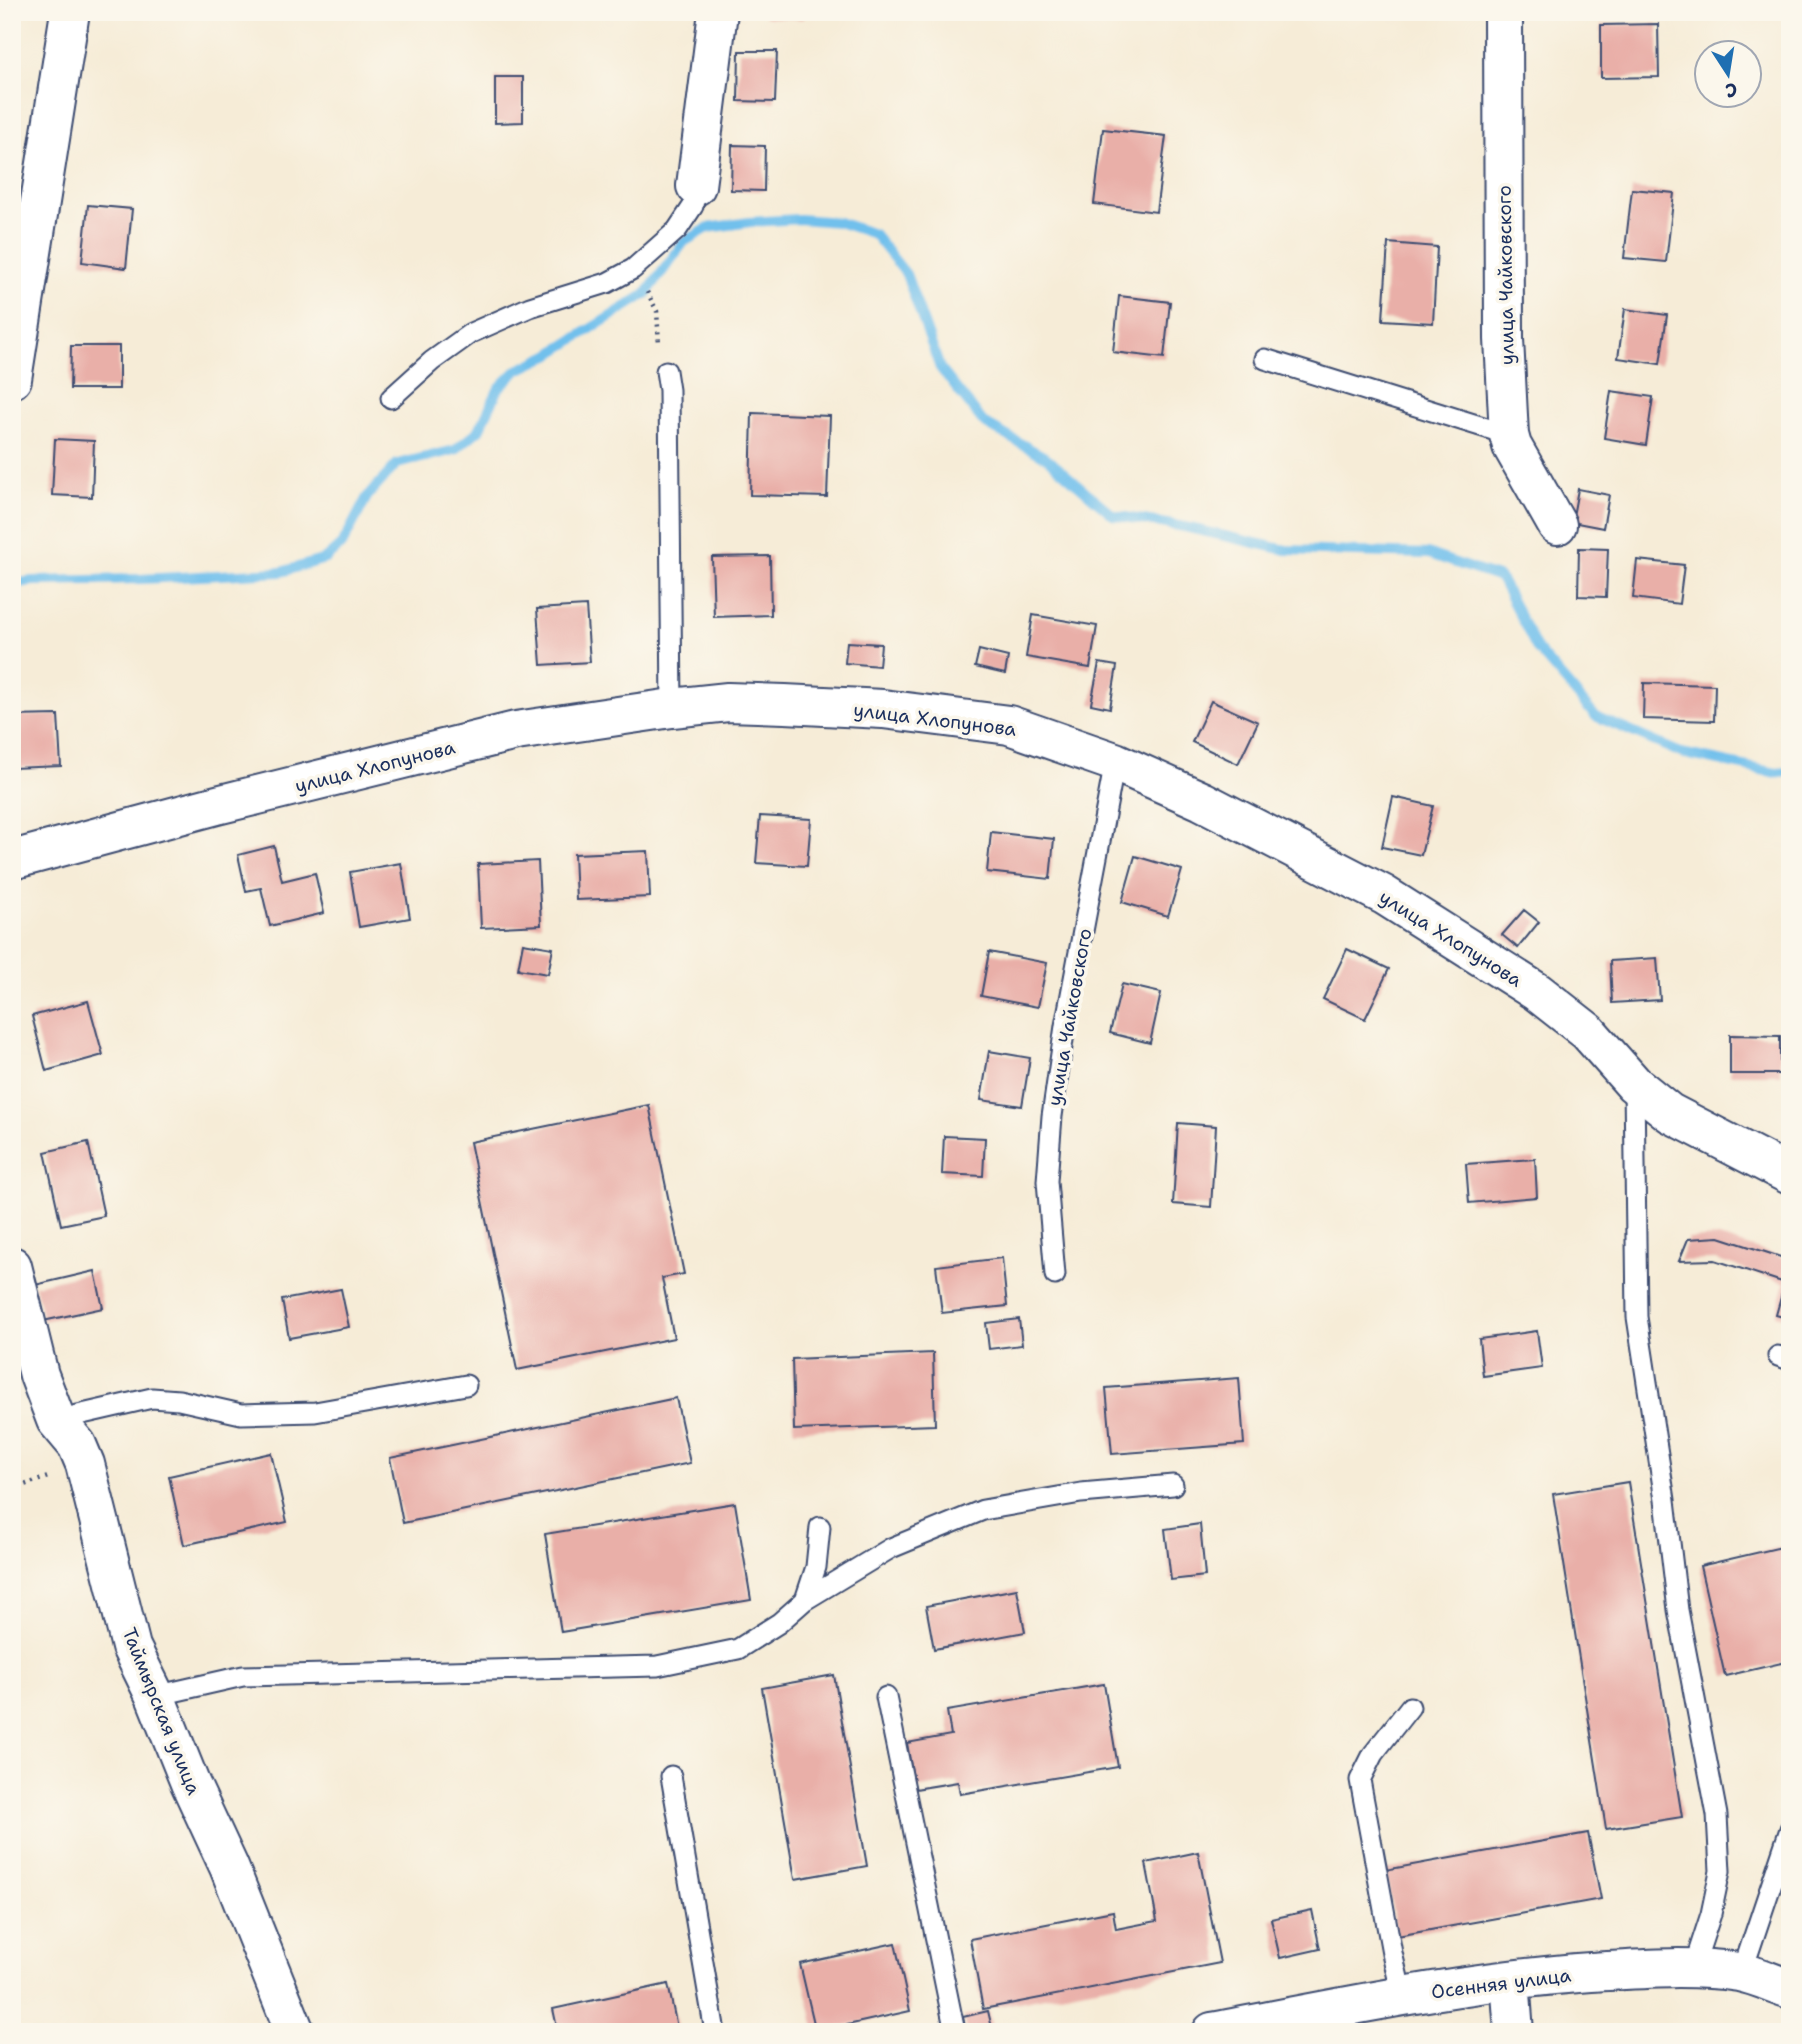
<svg xmlns="http://www.w3.org/2000/svg" width="1802" height="2044" viewBox="0 0 1802 2044" font-family="'Shantell Sans',sans-serif">
<rect width="100%" height="100%" fill="#fbf7ec"/>
<filter id="ink" filterUnits="userSpaceOnUse"><feTurbulence type="fractalNoise" baseFrequency=".0143" numOctaves="2"/><feDisplacementMap in="SourceGraphic" scale="14" xChannelSelector="R" yChannelSelector="G"/><feConvolveMatrix kernelMatrix="1 2 1 2 8 2 1 2 1" color-interpolation-filters="sRGB"/></filter>
<filter id="wash" filterUnits="userSpaceOnUse"><feTurbulence type="fractalNoise" baseFrequency=".00686" numOctaves="4" result="noise"/><feDisplacementMap in="SourceGraphic" scale="28" xChannelSelector="R" yChannelSelector="G"/><feGaussianBlur stdDeviation="1.57" result="paint"/><feColorMatrix in="noise" values="0 0 0 0 0 0 0 0 0 0 0 0 0 0 0 0 0 1.4 0 .05"/><feComposite in="paint" operator="in"/></filter>
<g filter="url(#wash)">
<rect width="100%" height="100%" fill="#f6ecd7"/>
<g fill="none" stroke-linecap="round" stroke-linejoin="round">
<!-- stream -->
<path stroke="#71c0ec" stroke-width="10" d="M12 584 33 581 140 579 281 572 325 559 343 543 367 497 397 464 455 450 479 430 499 388 516 371 549 355 646 294 684 242 708 228 750 222 799 219 838 222 874 234 906 274 940 368 984 423 1047 458 1113 515 1185 527 1286 550 1429 554 1500 578 1537 649 1595 716 1681 753 1776 773 1790 772"/>
</g>
<g id="blocks">
<!-- building -->
<path fill="#e9afa8" d="M765 12H804V19L765 17Z
M1658 24 1659 77 1601 78V25Z
M739 51H777L775 102 738 101Z
M495 77H523V122L495 123Z
M1103 129 1166 136 1156 212 1094 204Z
M732 145 765 146 764 191 731 190Z
M1632 189 1674 193 1666 262 1624 258Z
M88 205 132 209 126 268 82 262Z
M1388 243 1437 247 1433 323 1383 320Z
M1119 296 1170 302 1164 358 1113 352Z
M1625 309 1667 315 1660 364 1618 358Z
M71 346H119V389H70Z
M1611 391 1653 397 1646 445 1604 438Z
M752 413 830 416 827 497 750 495Z
M55 439 94 441 92 497 52 495Z
M1578 489 1609 495 1603 528 1572 522Z
M1579 548 1608 549 1606 597 1578 596Z
M770 556 771 615 714 617 712 557Z
M1637 560 1684 565 1679 604 1633 598Z
M586 606 590 662 541 665 537 609Z
M1033 615 1097 626 1090 668 1026 657Z
M847 642 881 644 879 666 845 663Z
M979 650 1008 657 1005 674 975 667Z
M1099 663 1117 666 1110 708 1091 704Z
M1644 683 1715 685 1714 721 1643 719Z
M1211 701 1258 722 1238 764 1192 742Z
M58 715 61 766 12 768V716Z
M1393 797 1433 806 1421 855 1382 847Z
M760 816 811 819 807 866 756 863Z
M991 832 1054 839 1050 879 987 872Z
M274 846 282 881 315 873 324 913 270 926 261 888 246 891 238 855Z
M648 851 650 897 576 900 574 854Z
M1135 856 1182 870 1168 916 1122 902Z
M538 861 541 925 481 928 478 864Z
M401 863 410 918 359 927 350 872Z
M1524 910 1539 922 1518 948 1502 935Z
M523 943 553 948 548 974 518 969Z
M1347 949 1389 969 1365 1019 1323 999Z
M989 952 1047 963 1038 1007 981 996Z
M1657 958 1660 1000 1612 1003 1610 961Z
M1122 984 1161 993 1150 1043 1110 1033Z
M88 1001 103 1055 46 1071 32 1016Z
M1730 1035 1780 1036V1074H1730Z
M989 1051 1030 1058 1022 1106 981 1100Z
M649 1105 684 1274 662 1278 674 1338 517 1370 470 1142Z
M1178 1123 1216 1126 1211 1207 1173 1204Z
M944 1136 985 1138 983 1176 942 1174Z
M88 1142 104 1216 61 1225 45 1152Z
M1535 1159 1537 1197 1469 1203 1466 1164Z
M1719 1237 1790 1260V1319L1776 1315 1785 1283 1715 1260 1679 1261 1688 1239Z
M1002 1258 1007 1306 942 1313 936 1266Z
M95 1271 103 1308 43 1321 35 1285Z
M341 1289 349 1327 289 1338 282 1300Z
M1019 1319 1022 1345 989 1349 986 1323Z
M1537 1331 1542 1368 1483 1376 1479 1339Z
M933 1353 935 1425 794 1430 792 1359Z
M1239 1378 1244 1444 1112 1454 1106 1388Z
M676 1398 690 1463 403 1523 390 1458Z
M271 1453 287 1522 184 1545 169 1476Z
M1628 1482 1682 1817 1606 1829 1553 1494Z
M735 1503 751 1600 561 1632 545 1534Z
M1200 1524 1205 1576 1171 1580 1165 1529Z
M1790 1545V1661L1725 1676 1700 1566Z
M1017 1589 1025 1632 934 1649 926 1606Z
M834 1675 867 1866 795 1879 762 1688Z
M1104 1684 1118 1767 960 1794 958 1782 915 1789 907 1743 951 1735 947 1711Z
M1588 1833 1601 1899 1397 1936 1385 1870Z
M1198 1852 1220 1963 983 2009 970 1939 1113 1911 1116 1929 1157 1921 1146 1863Z
M1312 1910 1320 1949 1280 1958 1271 1919Z
M895 1943 910 2011 816 2032 800 1964Z
M668 1984 678 2032H558L553 2009Z
M988 2011 993 2032H966L963 2017Z"/>
</g>
</g>
<g filter="url(#ink)">
<use href="#blocks" fill-opacity="0" stroke="#3c4b70" stroke-width="2"/>
<g fill="none" stroke-linecap="round" stroke-linejoin="round">
<!-- lane casing -->
<g stroke="#3c4b70" stroke-width="23">
<path id="lane" d="M1265 359 1509 435
M666 371 669 390 672 708
M391 398 432 361 471 333 530 307 607 283 633 269 677 230 693 206 696 186
M1634 1085 1637 1317 1665 1500 1678 1610 1717 1815 1720 1871 1711 1914 1693 1969
M1055 1275 1047 1181 1052 1116 1065 1026 1115 762
M1778 1356 1790 1360
M56 1420 152 1398 179 1400 241 1414 315 1412 466 1385
M805 1600 891 1548 983 1510 1081 1493 1173 1485
M155 1696 243 1676 657 1666 738 1649 779 1623 805 1600 816 1567 820 1527
M886 1697 955 2032
M671 1776 715 2032
M1742 1972 1790 1829
M1402 1995 1392 1953 1360 1780 1373 1754 1410 1707"/>
</g>
<!-- street casing -->
<g stroke="#3c4b70" stroke-width="42">
<path id="street" d="M1503 12 1504 339 1509 435 1512 446 1557 525
M696 186 718 12
M12 379 70 12
M12 860 217 805 516 731 672 708 728 702 785 704 883 709 1009 725 1115 762 1202 801 1384 895 1537 992 1588 1032 1634 1084 1670 1113 1790 1175
M12 1266 39 1375 56 1420 77 1445 85 1464 131 1647 155 1696 190 1783 229 1867 295 2032
M1510 1980 1514 2032
M1212 2032C1338 2008 1463 1981 1591 1972 1640 1969 1690 1965 1739 1972 1756 1975 1774 1984 1790 1989"/>
</g>
<!-- path -->
<path stroke="#3c4b70" stroke-width="4.5" stroke-dasharray="2 5" stroke-linecap="butt" d="M647 292 657 311 659 344
M12 1489 51 1476"/>
<!-- lane -->
<use href="#lane" stroke="#fff" stroke-width="19"/>
<!-- street -->
<use href="#street" stroke="#fff" stroke-width="38"/>
</g>
</g>
<g text-anchor="middle" stroke-width="7" stroke-linejoin="round" paint-order="stroke">
<!-- street labels -->
<g font-size="19" fill="#1b2f5e" stroke="#fbf7ec">
<text transform="translate(1505 275) rotate(-91)" y="7">улица Чайковского</text>
<text transform="translate(935 719) rotate(7)" y="7">улица Хлопунова</text>
<text transform="translate(375 766) rotate(-14)" y="7">улица Хлопунова</text>
<text transform="translate(1451 938) rotate(32)" y="7">улица Хлопунова</text>
<text transform="translate(1069 1017) rotate(-80)" y="7">улица Чайковского</text>
<text transform="translate(162 1711) rotate(68)" y="7">Таймырская улица</text>
<text transform="translate(1501 1983) rotate(-7)" y="7">Осенняя улица</text>
</g>
</g>
<!-- margin -->
<rect width="1802" height="2044" fill="none" stroke="#fbf7ec" stroke-width="42"/>
<!-- north arrow -->
<g transform="translate(1728 74) rotate(168)"><circle r="33" fill="#fbf7ec" stroke="#a1a7b3" stroke-width="2"/>
<path d="M0-5L12 26L0 18L-12 26Z" fill="#1f6fb2"/>
<text y="-10" font-size="19" font-weight="bold" text-anchor="middle" fill="#1b2f5e">С</text>
</g>
</svg>
